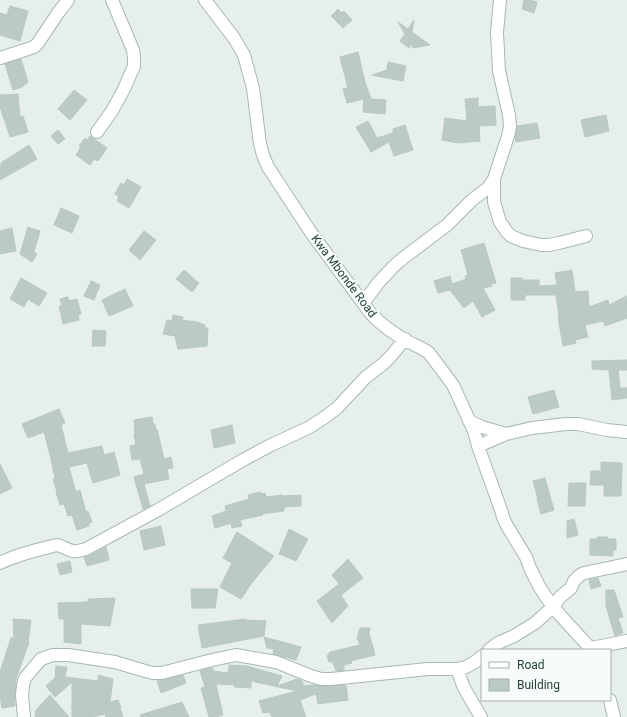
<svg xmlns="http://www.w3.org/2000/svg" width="627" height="717" viewBox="0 0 627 717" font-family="Roboto,sans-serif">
<rect width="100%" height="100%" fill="#e6efeb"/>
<!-- building -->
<path fill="#bbcac4" stroke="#b8c9c2" d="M524 0H530L537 2 534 13 522 9Z
M10 6 28 11 20 41 0 35V13L7 15Z
M338 9 341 13 344 11 352 20 343 28 331 16Z
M414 20 412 32 430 45 413 48 410 43 409 48 400 41 405 34 398 22 408 29Z
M358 52 365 82 371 99 386 100 385 114 363 112 364 99 347 103 343 89 348 88 340 57Z
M21 59 28 82 22 87 13 90 5 64Z
M388 62 406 66 403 81 372 75 387 70Z
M74 90 87 100 70 120 58 109Z
M18 94 20 117 23 116 28 132 10 137 0 107V95Z
M478 98V107L495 106 496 125 479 126 480 141 458 143 442 140 445 118 467 121 465 99Z
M606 115 609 131 585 137 581 120Z
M368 121 377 138 393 133V129L405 125 413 150 394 156 389 142 371 152 356 127Z
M537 123 540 138 516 142 515 137 517 126Z
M58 130 65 139 58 144 51 136Z
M90 136 107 148 98 161 94 159 90 165 76 155 81 147 79 146 85 138 87 140Z
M29 145 37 159 0 180 1 163Z
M127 179 141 187 129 208 117 201 119 196 115 194 121 183 124 185Z
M61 208 79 216 72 233 54 225Z
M28 227 40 231 34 252 37 254 32 262 20 254Z
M12 228 16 251 0 254V231Z
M144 231 156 240 140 260 129 250Z
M484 243 496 283 491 284 492 286 483 288 495 310 482 317 473 301 464 308 450 290 438 293 434 281 450 276 452 284 466 279 465 276 468 275 461 250Z
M184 270 199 283 192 292 176 279Z
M572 270 575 292 588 291 589 307 608 300 609 305 627 296V318L605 326 603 321 585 325 588 337 575 340 576 343 563 346 558 317H559L556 295H525V300H511V278H522V280H539V286L557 285 555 273Z
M21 278 47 293 39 306 28 299 24 307 10 299Z
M91 281 100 285 94 300 84 296Z
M125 289 133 306 109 316 102 300Z
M68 297 69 301 77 299 81 314 78 315 79 320 63 324 59 306H62L60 299Z
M173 315 183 317 182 320 197 322 205 325V328H208L207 346 178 349 175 336 163 334 167 320 172 321Z
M93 330 106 331 105 346H92Z
M627 360V370H618L620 388H627V398L612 400 609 370 592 369V361Z
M554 390 559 407 533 414 528 397Z
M59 409 65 423 61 425 68 453 102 446 104 455 114 452 120 475 93 483 87 463 69 467 76 492 80 490 86 512 88 511 92 522 89 523V526L77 530 72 515 68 516 64 504 60 505 56 492H57L53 479 55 478 51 459 44 432 28 438 22 424Z
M152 417 153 424H155L156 430 157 429 164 459 171 457 173 468 167 469 169 479 144 484 150 506 143 509 134 477 144 474 140 459 132 460 130 446 136 445 134 434 135 433 134 420Z
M232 425 235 443 214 448 211 430Z
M601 462 622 463 621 496H604V485H590L591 471H601Z
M0 464 12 488 0 494Z
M545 478 554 510 541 514 537 499H538L533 481Z
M569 483H586L585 506H568Z
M260 492 261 494 265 493 266 497 282 495 283 496 301 495V506L284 507V511L261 514 263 515 240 520 242 526 232 528 231 523 215 528 212 516 226 511 225 506 249 499 248 495Z
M574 519 578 535 567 538V521Z
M161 526 165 545 144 550 140 531Z
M289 529 308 539 296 561 279 554Z
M237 532 274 556 251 584 241 599 220 587 232 563 223 558Z
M597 537H608V539H616V550H613V556L590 555V539H597Z
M106 547 109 560 87 566 84 557 89 556Z
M348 559 363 578 341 595 348 606 332 623 317 601 339 584 332 575Z
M70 561 72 572 60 575 57 564Z
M598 578 601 586 591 589 589 580Z
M191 589H218L215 608H192Z
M606 590H614L623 617 618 618 623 633 616 636H615L606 606Z
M115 598 110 626 81 624V644L64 642V619H59L58 603 88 602V599Z
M13 619 31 620 28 643 29 642 16 679 15 694V706L2 708 0 696V672L11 638H14Z
M245 619V620L266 621 264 636 202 648 198 625Z
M360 628H370L369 633 375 655 351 661 352 663 344 665V670L336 671 333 662H329L327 656 330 652 360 645 357 638Z
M264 637 301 647 296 660 273 654 274 649 267 648Z
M229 665 247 666 282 676 277 686 297 679 302 681 304 686 314 685 321 686 346 685 348 700 318 704 316 694 300 700 306 717H272L269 712 263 713 259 701 297 691 251 681V688L234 687 235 685 216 684 223 715 215 717H209L201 688 205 687 200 671 212 668 213 671 228 673Z
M56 666 67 667 65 677 98 681V675L113 679 110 702 118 700 121 708H120L123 717H106L105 714 92 717H72V682L55 697 46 686 55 678Z
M183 675 186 683 161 693 157 681 164 680Z
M50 695 69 717H35L36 710Z
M182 702 189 717H141L140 715Z"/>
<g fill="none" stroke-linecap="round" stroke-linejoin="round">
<!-- minor casing -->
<g stroke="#a8b8b2" stroke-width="14">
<path id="minor" d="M205 0 234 38 244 55 253 88 260 144 263 155 268 167 312 234 363 303C373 319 391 332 407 341 414 345 423 348 429 353L453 385 474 431 478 446 501 510 503 517 506 524 526 557 530 568 539 586 546 597 559 614 592 650
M0 58 28 49 34 47 38 43 58 13 68 0
M97 132 112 111 124 89 134 66V58L133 50 112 0
M494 179V202L500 222 507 232 511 236 523 241 541 245H549L559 243 586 236
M363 303 379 282 394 266 402 259 447 225 472 200 488 188 494 179 508 136 510 127 509 115 499 71 497 32 500 0
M469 421 482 427 506 434
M478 446 506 434 532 428 566 424H578L607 430 627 432
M0 563C18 554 37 550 57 545 63 546 67 550 73 551 78 552 82 550 86 549L158 510 243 460 269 446 310 427 325 417 337 408 366 377 383 364 391 356 405 339
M591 648 627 641
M489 650 498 643 514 636 535 623 553 607 560 597 571 588 574 581 580 575 584 573 627 564
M457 669 464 688 481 717
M610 700 614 717
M24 717 22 695 23 685 25 678 41 659 53 655H68L115 662 145 671 153 673H162L212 660 236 655 276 662 311 676 321 679H331L428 669H457L466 667 475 662 482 656"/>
</g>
<!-- minor -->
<use href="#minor" stroke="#fff" stroke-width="12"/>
</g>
<g text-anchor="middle" stroke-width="4" stroke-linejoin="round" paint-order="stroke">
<!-- street labels -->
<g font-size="12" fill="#24423a" stroke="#f7fbf9">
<text transform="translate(344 276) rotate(53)" y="4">Kwa Mbonde Road</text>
</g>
</g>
<!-- legend -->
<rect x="481" y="649" width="130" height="52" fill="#f7fbf9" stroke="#a3b1ad"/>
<rect x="489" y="662" width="20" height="6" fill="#ffffff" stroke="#a3b1ad"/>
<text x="517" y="669" font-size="12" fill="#24423a">Road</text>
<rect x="489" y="679" width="20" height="12" fill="#bbcac4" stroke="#a3b1ad"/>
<text x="517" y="689" font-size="12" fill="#24423a">Building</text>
</svg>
